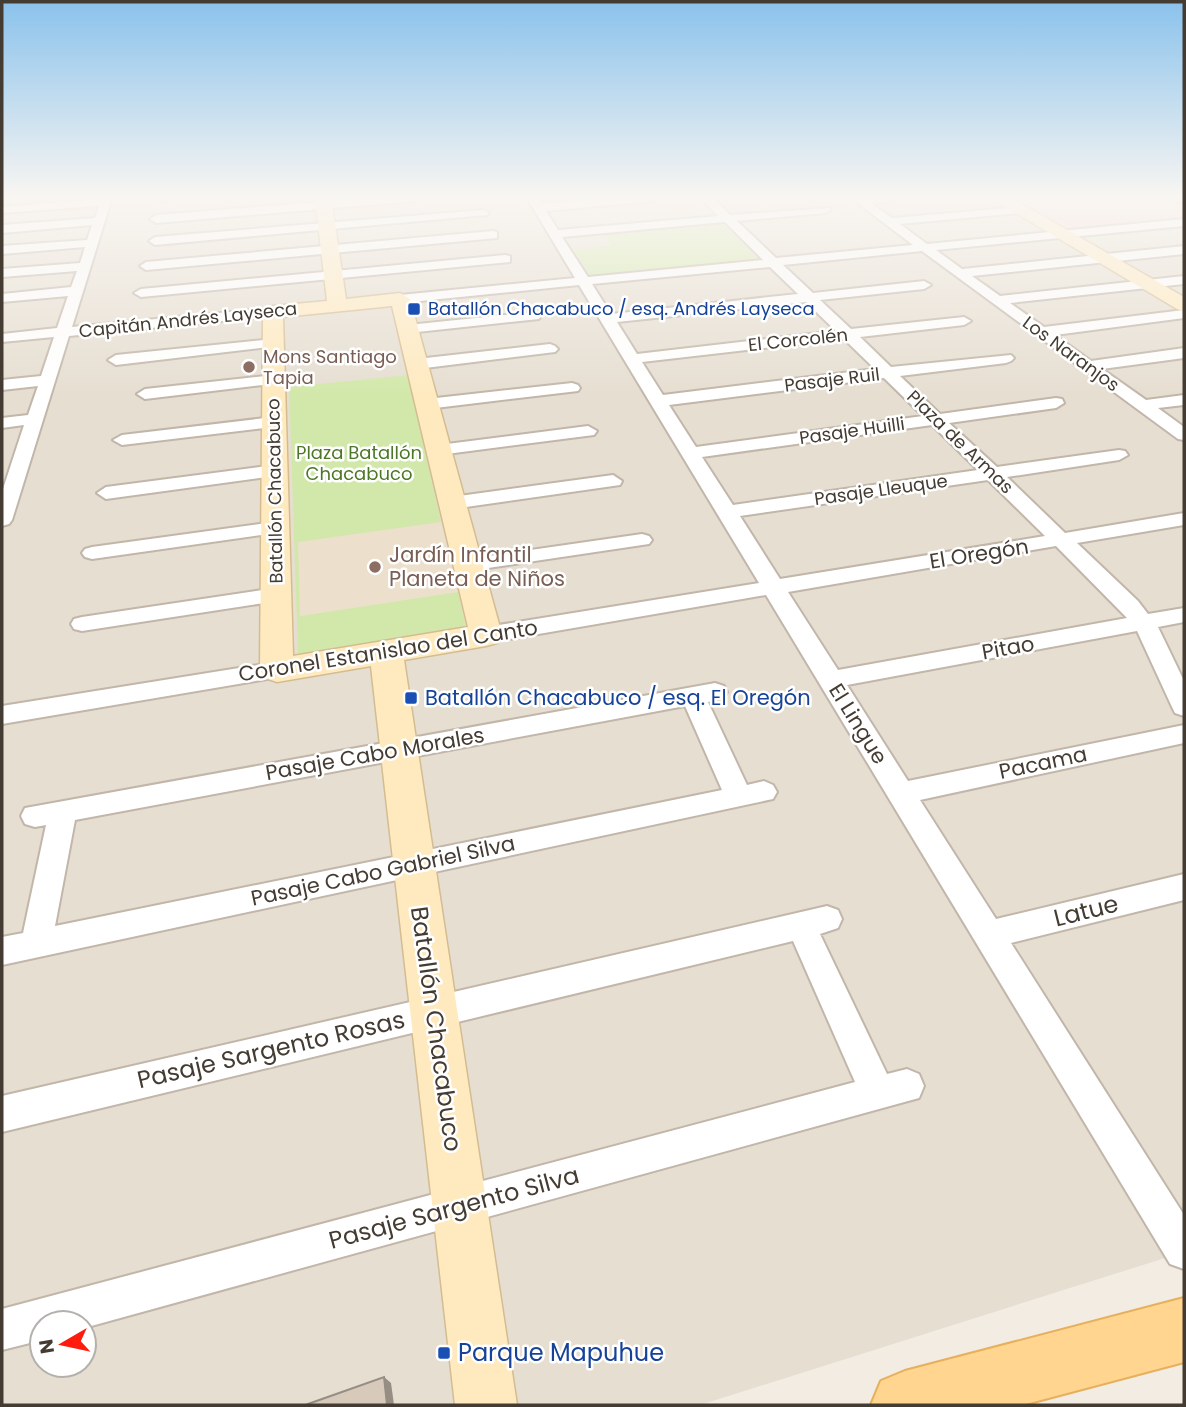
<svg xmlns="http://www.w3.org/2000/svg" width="1186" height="1407" viewBox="0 0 1186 1407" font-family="Poppins,sans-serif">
<rect width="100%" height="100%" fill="#f2ece3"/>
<!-- residential -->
<path fill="#e6ded1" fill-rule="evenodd" d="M2 198H1163L1184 208V1252L700 1405H2ZM42 1323H84V1365H42Z"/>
<!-- education -->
<path fill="#ece0cd" d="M441 522 458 592 300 617 298 542Z"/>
<!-- medical -->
<path fill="#f4d7d6" d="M1013 198H1163L1184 208V217L1067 229Z"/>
<!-- green -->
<path fill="#d2e8aa" d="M721 223 759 260 591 277 574 250 612 246 603 234Z
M408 375 441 522 298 542 300 616 458 592 466 627 298 654 289 387Z"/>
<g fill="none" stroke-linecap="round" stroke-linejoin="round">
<!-- street casing -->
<g stroke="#c1b6a9" stroke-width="4">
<path id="street" d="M112 198 72 327 273 308 280 312 273 316 69 336 12 520 9 524 2 526V492L24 425 2 428V418L28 415 38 386 2 390V380L41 376 54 337 2 342V334L57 328 68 296 2 302V294L71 287 77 271 2 277V269L80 263 85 247 2 254V246L87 240 92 225 2 233V225L95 218 99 206 2 213V207Z
M171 198 164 202 158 199 159 198Z
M369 198H420L415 201 156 223 150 219 156 215Z
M527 198H538L542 204 609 198H658L653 201 546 211 558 230 718 216 701 198H713L730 215 829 208 831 210 825 213 737 221 776 258 913 245 851 198H903L872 204 892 218 1020 207 1026 210 1020 213 900 224 927 244 1184 219V226L936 250 962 269 1184 246V254L972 276 1000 296 1184 276V284L1010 303 1044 327 1184 310V318L1055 335 1091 361 1184 348V358L1102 369 1146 400 1184 395V405L1158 408 1184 427V440L1178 439 922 251 783 265 813 293 924 281 931 285 924 289 820 300 851 329 964 317 971 321 964 325 860 337 891 367 1011 355 1014 358 1011 361 1006 363 900 376 940 414 1056 398 1062 399 1064 403 1056 408 949 423 997 467 1119 450 1125 451 1128 455 1119 460 1007 477 1065 533 1184 513V525L1077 543 1138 601 1148 614 1184 608V622L1158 627 1184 681V716L1175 713 1172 707 1137 631 847 685 908 781 1184 725V743L920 800 996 919 1184 874V900L1011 943 1184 1215V1269L1170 1264 766 595 486 643 478 640 475 635 478 630 486 627 759 583 579 285 400 303 393 299 400 295 575 278ZM725 222 763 260 588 277 562 237ZM770 267 798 294 611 314 592 284ZM806 302 836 331 637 354 617 322ZM844 339 875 369 663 395 642 362ZM884 378 923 416 696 447 669 405ZM932 425 978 470 733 505 702 457ZM988 480 1045 536 780 579 740 516ZM1056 546 1127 618 838 670 788 592Z
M1173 198H1184V204Z
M483 210 489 213 487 215 155 245 149 241 155 237Z
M493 231 497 232V238L146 270 140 266 146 262Z
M505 255 510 256V262L141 297 134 293 141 289Z
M534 312 541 316 539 319 408 333 401 329 408 325Z
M273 339 278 340 280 343 278 346 116 365 108 360 116 355Z
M550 344 555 346 558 349 555 352 417 369 409 364 417 359Z
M274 375 282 380 280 383 145 399 137 394 145 389Z
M572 383 578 385 580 388 578 391 427 409 419 404 427 399Z
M274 417 280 418 283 422 280 426 122 445 113 440 122 435Z
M588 426 597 431 594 435 439 455 430 450 439 445Z
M275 465 281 467 284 471 281 475 106 499 97 493 106 487Z
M613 475 622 481 620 485 452 509 442 503 452 497Z
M275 522 282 524 285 528 282 532 92 559 85 557 82 553 85 549 92 547Z
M642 534 649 536 652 540 649 544 468 571 461 570 458 565 461 560 468 559Z
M276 588 284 590 287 595 284 600 82 631 74 629 71 624 74 619 82 617Z
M277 662 285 664 289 670 285 676 2 724V706Z
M715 683 724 686 727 692 724 698 708 702 747 785 764 781 773 785 777 792 773 799 2 965V937L23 933 46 825 35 827 25 824 21 816 25 808ZM685 706 722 790 55 926 75 820Z
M827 906 838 910 842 919 838 928 820 934 887 1074 907 1069 919 1074 924 1086 919 1098 84 1328V1323H42V1340L2 1350V1309L855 1082 793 941 2 1132V1096Z"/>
</g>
<!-- secondary casing -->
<g stroke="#d4bc91" stroke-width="3">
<path id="secondary" d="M315 198H331L346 299 400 293 410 299 502 635 497 643 486 646 404 660 517 1405H455L371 666 277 682 265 678 260 670 263 312 266 308 273 306 327 301ZM392 306 468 627 293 656 283 317Z
M991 198H1011L1184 297V311L1177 309Z"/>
</g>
<!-- primary casing -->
<g stroke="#e6b05d" stroke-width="4">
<path id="primary" d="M1184 1298V1362L1022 1405H871L881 1381 905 1371Z"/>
</g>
<!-- street -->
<use href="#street" fill="#fff" fill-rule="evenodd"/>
<!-- secondary -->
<use href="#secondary" fill="#ffeac0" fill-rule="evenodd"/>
<!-- primary -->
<use href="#primary" fill="#ffd58f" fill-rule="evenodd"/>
</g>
<!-- shaded-wall -->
<path fill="#968d83" d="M384 1377 391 1383 394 1405H387Z"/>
<!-- building -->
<path fill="#d7cabb" stroke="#968d83" stroke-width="2" d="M384 1377 387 1405H309L308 1404Z"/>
<!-- sky -->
<linearGradient id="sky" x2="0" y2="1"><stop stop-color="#8ac2ec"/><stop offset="0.5" stop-color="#f9f6f2"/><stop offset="1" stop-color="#f9f6f2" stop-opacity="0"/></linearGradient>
<rect width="1186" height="395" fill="url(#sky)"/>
<!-- markers -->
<g fill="#1a4fb4" stroke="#fff" stroke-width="2.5">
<rect x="407" y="302" width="14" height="14" rx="3.5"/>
<rect x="404" y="691" width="14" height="14" rx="3.5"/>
<rect x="437" y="1346" width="14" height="14" rx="3.5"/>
</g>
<g fill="#8d6e63" stroke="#fff" stroke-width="2.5">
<circle cx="249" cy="367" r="7"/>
<circle cx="375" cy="567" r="7"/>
</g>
<g text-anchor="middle" stroke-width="5" stroke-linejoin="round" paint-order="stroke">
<!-- far-transit labels -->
<g font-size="18" fill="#164399" stroke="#fff" text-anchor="start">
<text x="428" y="315">Batallón Chacabuco / esq. Andrés Layseca</text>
</g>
<!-- far-street labels -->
<g font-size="18" fill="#443c33" stroke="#fff">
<text transform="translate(188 320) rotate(-6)" y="6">Capitán Andrés Layseca</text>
<text transform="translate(798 340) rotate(-6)" y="6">El Corcolén</text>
<text transform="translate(1071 354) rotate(36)" y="6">Los Naranjos</text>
<text transform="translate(832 380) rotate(-7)" y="6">Pasaje Ruil</text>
<text transform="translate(852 431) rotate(-8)" y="6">Pasaje Huilli</text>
<text transform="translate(960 442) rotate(44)" y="6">Plaza de Armas</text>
<text transform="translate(881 490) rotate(-8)" y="6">Pasaje Lleuque</text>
<text transform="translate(275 491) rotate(-91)" y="6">Batallón Chacabuco</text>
</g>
<!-- far-education labels -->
<g font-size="18" fill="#785e54" stroke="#fff" text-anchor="start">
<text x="263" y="363">Mons Santiago<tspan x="263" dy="21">Tapia</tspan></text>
</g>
<!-- far-park labels -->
<g font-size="18" fill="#4c7726" stroke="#fff">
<text x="359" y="459">Plaza Batallón<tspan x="359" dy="21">Chacabuco</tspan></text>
</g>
<!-- street labels -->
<g font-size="21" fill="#443c33" stroke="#fff">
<text transform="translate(979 554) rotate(-9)" y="7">El Oregón</text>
<text transform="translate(1008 648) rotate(-10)" y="7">Pitao</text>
<text transform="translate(388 651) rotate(-9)" y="7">Coronel Estanislao del Canto</text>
<text transform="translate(858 724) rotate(58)" y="7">El Lingue</text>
<text transform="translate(375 754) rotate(-10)" y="7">Pasaje Cabo Morales</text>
<text transform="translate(1043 763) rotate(-12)" y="7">Pacama</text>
<text transform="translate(383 871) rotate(-12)" y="7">Pasaje Cabo Gabriel Silva</text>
</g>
<!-- education labels -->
<g font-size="21" fill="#785e54" stroke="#fff" text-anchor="start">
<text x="389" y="562">Jardín Infantil<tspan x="389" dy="24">Planeta de Niños</tspan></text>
</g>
<!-- transit labels -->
<g font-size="21" fill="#164399" stroke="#fff" text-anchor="start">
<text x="425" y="705">Batallón Chacabuco / esq. El Oregón</text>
</g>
<!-- near-street labels -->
<g font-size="24" fill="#443c33" stroke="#fff">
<text transform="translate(1086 911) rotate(-14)" y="8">Latue</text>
<text transform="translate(436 1029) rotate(82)" y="8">Batallón Chacabuco</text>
<text transform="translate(271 1050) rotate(-13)" y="8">Pasaje Sargento Rosas</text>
<text transform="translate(454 1208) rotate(-15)" y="8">Pasaje Sargento Silva</text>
</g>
<!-- near-transit labels -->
<g font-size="24" fill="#164399" stroke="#fff" text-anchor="start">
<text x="458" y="1361">Parque Mapuhue</text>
</g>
</g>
<!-- border -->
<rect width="1186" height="1407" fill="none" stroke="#443c33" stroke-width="7"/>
<!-- north arrow -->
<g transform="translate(63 1344) rotate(261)"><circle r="33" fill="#ffffff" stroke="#b4b1ad" stroke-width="2"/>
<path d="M0-5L12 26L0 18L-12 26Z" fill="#ff1b0d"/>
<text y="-10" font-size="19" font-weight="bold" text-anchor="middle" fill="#443c33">N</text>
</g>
</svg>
